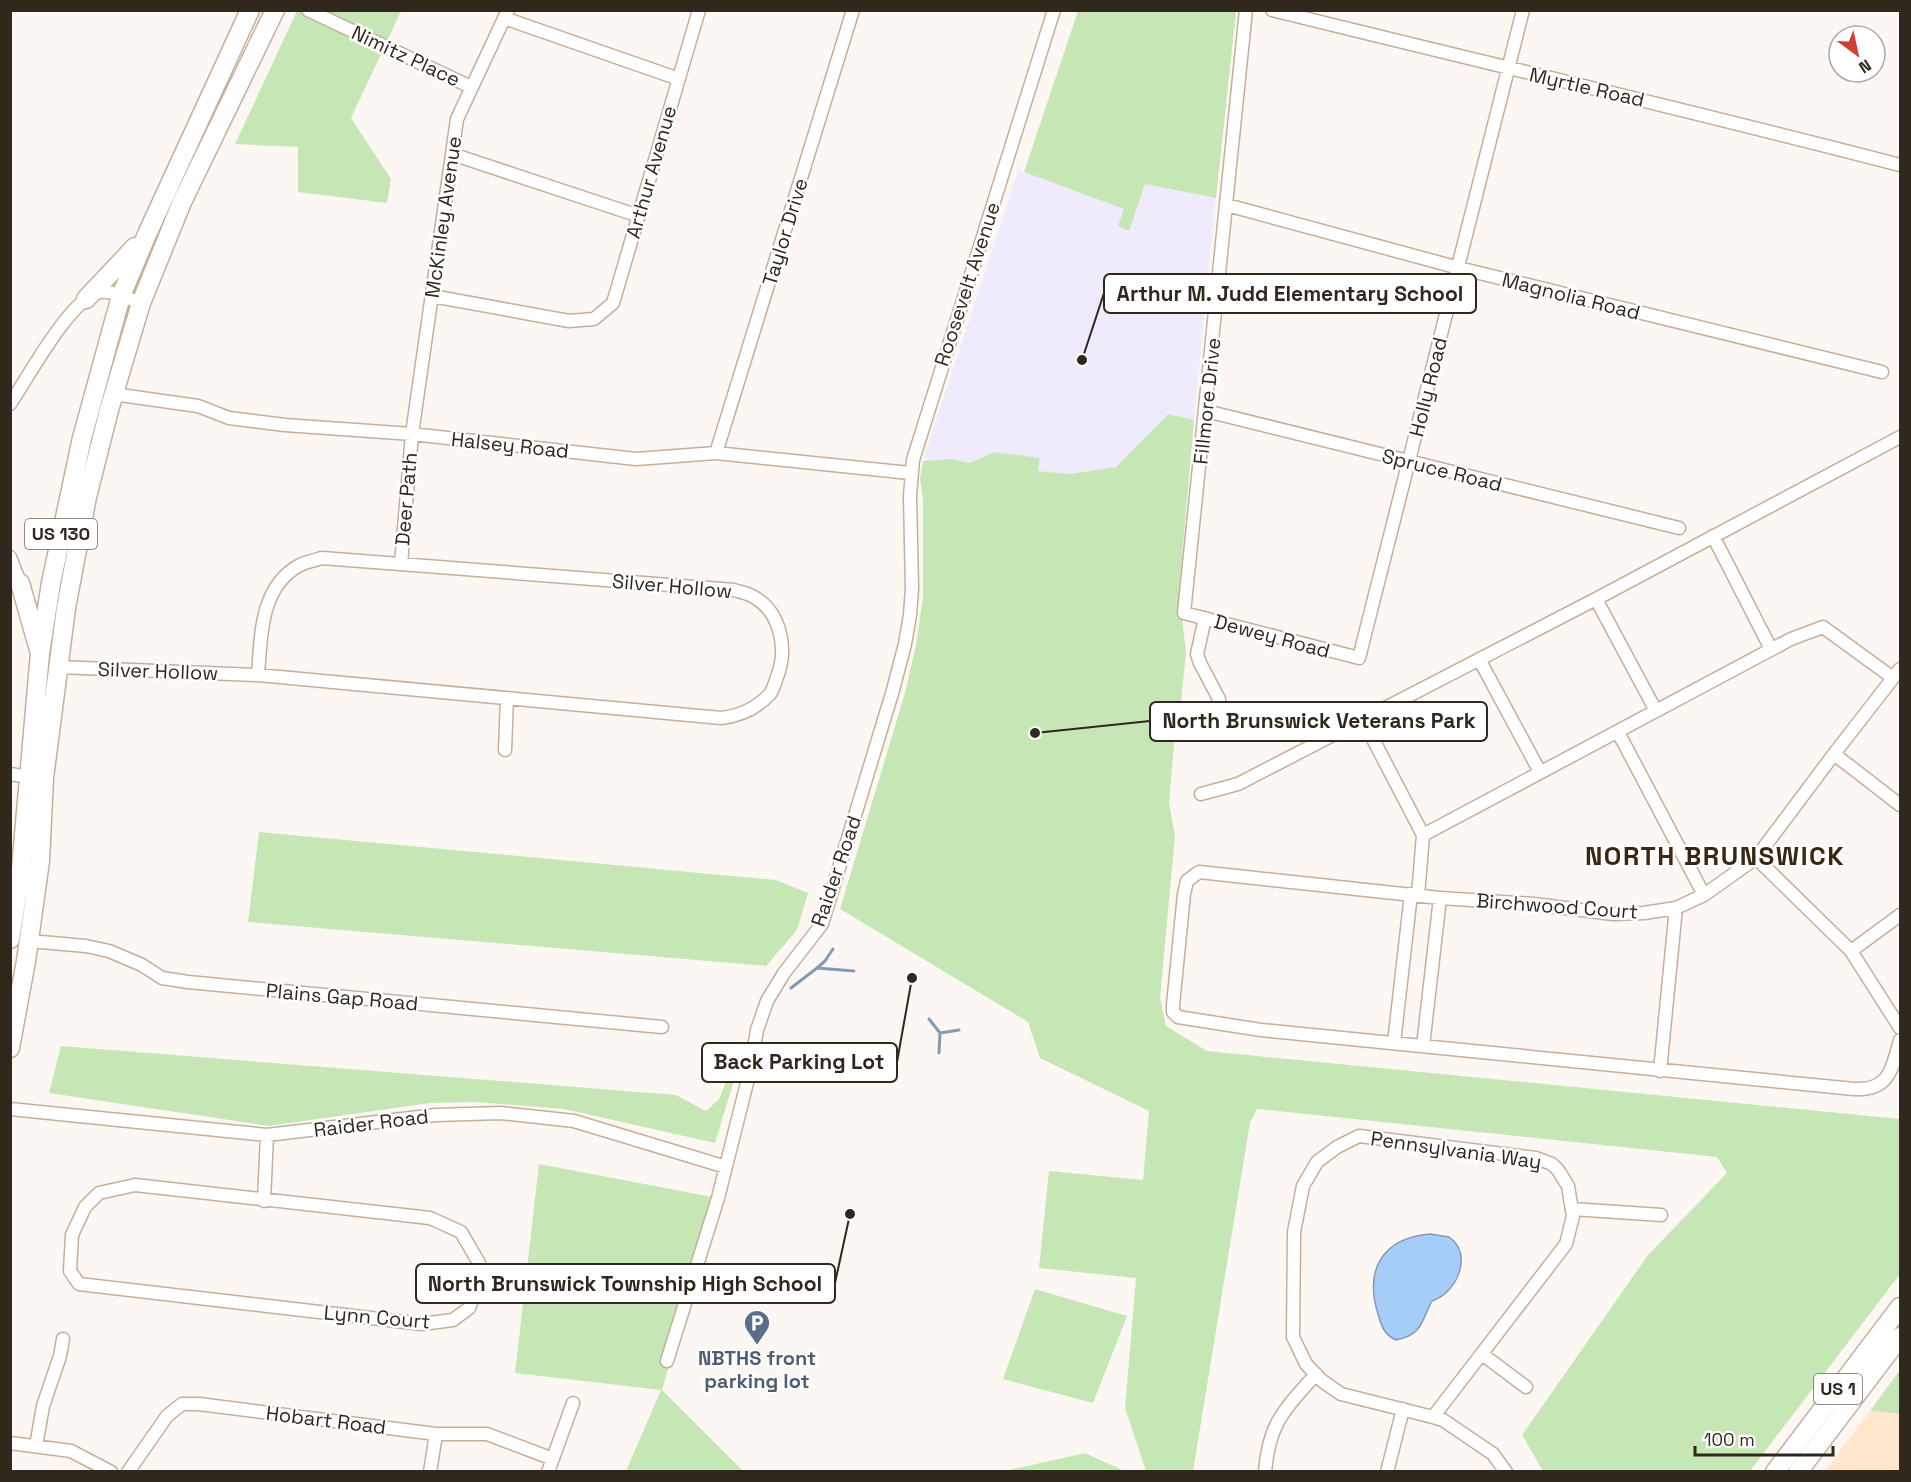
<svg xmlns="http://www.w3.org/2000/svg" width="1911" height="1482" viewBox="0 0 1911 1482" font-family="'Space Grotesk',sans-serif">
<rect width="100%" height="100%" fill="#fcf7f2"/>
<!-- built -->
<path fill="#ffe7ce" d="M1870 1411 1900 1414V1471L1824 1472Z"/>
<!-- education -->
<path fill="#f0ebfc" d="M1018 170 1135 212 1145 184 1216 198 1194 420 1168 414 1116 467 1070 474 1038 471 1040 459 994 452 970 463 951 459 923 461Z"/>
<!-- green -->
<path fill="#c6e7b5" d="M1230 10 1236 12 1216 198 1145 184 1129 231 1118 226 1124 209 1024 172 1078 11Z
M297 11H401L351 118 391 179 387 203 298 192V147L235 144Z
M1168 414 1194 420 1179 590 1186 653 1179 721 1174 744 1169 803 1175 836 1160 998 1166 1026 1207 1051 1900 1119V1274L1750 1471H1543L1522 1435 1648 1255 1727 1173 1717 1157 1257 1109 1250 1123 1193 1471H1146L1125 1408 1136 1278 1039 1268 1049 1171 1143 1180 1149 1111 1040 1058 1028 1022 840 909 905 693 916 645 923 597V500L920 479 923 461 951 459 970 463 994 452 1040 458 1038 471 1070 474 1116 467Z
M259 832 776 880 808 893 797 930 766 966 248 922Z
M61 1046 676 1095 706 1111 719 1099 730 1073 733 1084 715 1143 564 1109 476 1102 430 1103 269 1126 49 1093Z
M539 1164 718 1198 662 1390 743 1471H626L661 1390 515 1373Z
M1035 1289 1127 1316 1093 1403 1003 1379Z
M1900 1370V1414L1870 1411Z
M1085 1453 1118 1468 1122 1471H1005Z"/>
<!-- water -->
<path fill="#a5cdf7" stroke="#829bb6" stroke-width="1.5" d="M1430 1234 1449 1237C1474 1254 1457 1293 1432 1301 1421 1321 1423 1335 1396 1340 1384 1335 1381 1325 1378 1314 1364 1269 1383 1238 1430 1234Z"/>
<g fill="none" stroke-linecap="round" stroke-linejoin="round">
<!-- stream -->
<path stroke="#829bb6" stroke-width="3" d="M817 968 825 961 833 949
M791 988 817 968 854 971
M929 1019 940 1033 939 1053
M940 1033 959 1030"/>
<!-- minor casing -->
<g stroke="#c6af97" stroke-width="15">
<path id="minor" d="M308 10 471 87
M1246 10 1184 613 1359 658 1523 10
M1272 10C1482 62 1692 111 1900 165
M504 18 679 79
M452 154 639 216
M1227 205 1459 268 1882 372
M432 296 569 321 594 319 613 303 699 10
M113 394 198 406 229 418 285 425 412 434 636 459 716 453 910 473
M10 404C28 378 70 298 100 292 113 290 129 299 141 303
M1206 411 1679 528
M716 453 853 10
M1713 536 1771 649
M10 557 20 583
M401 564 412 434 457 119 508 10
M1596 599 1656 711
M1205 618 1197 654 1200 663 1219 699V729
M1479 659 1540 772
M58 667 258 675 721 718C739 716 756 709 770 694 773 690 775 683 777 677 788 649 781 611 752 596 747 593 740 592 734 590L322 558C315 560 306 562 300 565 260 586 261 636 258 675
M1900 669 1834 754 1756 858 1704 895 1676 908 1644 913 1613 914 1534 904 1440 898 1199 872 1187 881 1184 894 1173 1005V1012L1178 1017 1261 1030 1854 1089C1890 1091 1892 1068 1900 1040
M1362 718 1423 835
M1618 732 1704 895
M505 750 507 698
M1834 754 1900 805
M10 774 29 777
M1201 794 1238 784 1596 599 1900 437
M1756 858 1851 951 1900 1028
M1418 895 1423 835 1791 639 1823 627 1893 678
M29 941 86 946 109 951 142 965 162 978 188 982 662 1027
M1851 951 1900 915
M1394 1043 1411 894
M1423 1046 1440 898
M1660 1071 1676 908
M10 1109 267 1135 436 1115 501 1113 574 1121 726 1167
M1359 1136 1536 1158 1552 1164 1558 1170 1568 1186 1573 1216 1566 1244 1433 1417 1341 1394 1321 1380 1306 1364 1293 1337 1294 1232 1303 1186 1317 1162 1337 1147Z
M135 1185 430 1218 461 1232 479 1263V1283L469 1308 453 1320 422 1324 79 1284 70 1271 72 1235 85 1207 99 1193Z
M264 1201 267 1135
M1572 1209 1661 1215
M1482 1354 1526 1387
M667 1361 718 1198 750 1071 757 1030 767 1001 784 973 822 924 893 690 905 644 910 615 912 588 910 496 913 460 1054 10
M1433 1417 1443 1420 1493 1454 1506 1472
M10 1443 71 1451 111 1472
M36 1446 43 1406 60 1356 63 1339
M128 1472 167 1416 182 1404H199L436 1434H487L553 1459
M430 1472 436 1434
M548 1472 573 1403
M1265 1472C1269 1422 1285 1409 1316 1374
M1387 1472 1403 1409"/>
</g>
<!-- highway casing -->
<g stroke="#c6af97" stroke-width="21">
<path id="highway" d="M86 299 135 247
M20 583 39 650
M10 939 21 869 40 653 51 583 82 438 121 296 148 232 250 10
M10 1048 26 961 40 861 44 778 66 608 87 497 109 410 141 303 182 202 275 10
M1775 1472 1900 1307
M1798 1472 1900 1337"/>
</g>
<!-- minor -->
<use href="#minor" stroke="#fff" stroke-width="12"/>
<!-- highway -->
<use href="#highway" stroke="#fff" stroke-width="18"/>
</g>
<!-- icons -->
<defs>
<g id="parking-pin" transform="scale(1.35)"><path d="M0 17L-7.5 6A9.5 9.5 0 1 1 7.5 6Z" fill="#5c6f8a" stroke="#fff"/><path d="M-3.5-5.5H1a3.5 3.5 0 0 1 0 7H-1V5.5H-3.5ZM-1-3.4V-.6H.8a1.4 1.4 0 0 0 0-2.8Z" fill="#fff"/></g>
</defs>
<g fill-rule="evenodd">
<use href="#parking-pin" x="757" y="1323"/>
</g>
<g text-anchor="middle" stroke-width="5" stroke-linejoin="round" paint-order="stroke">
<!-- shield labels -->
<g fill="#fff" stroke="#6e6861" stroke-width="1.5">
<rect x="25" y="519" width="72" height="30" rx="4.5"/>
<rect x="1814" y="1374" width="48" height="30" rx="4.5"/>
</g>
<g font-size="18" font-weight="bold" fill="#30271d">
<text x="61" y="540">US 130</text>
<text x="1838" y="1395">US 1</text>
</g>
<!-- street labels -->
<g font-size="20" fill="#30271d" stroke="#fff">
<text transform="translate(406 56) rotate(25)" y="7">Nimitz Place</text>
<text transform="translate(1587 87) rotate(13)" y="7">Myrtle Road</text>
<text transform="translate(651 172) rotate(-74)" y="7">Arthur Avenue</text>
<text transform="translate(443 217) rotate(-82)" y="7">McKinley Avenue</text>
<text transform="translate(785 232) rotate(-73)" y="7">Taylor Drive</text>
<text transform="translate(967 284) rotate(-72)" y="7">Roosevelt Avenue</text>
<text transform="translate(1571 296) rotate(14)" y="7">Magnolia Road</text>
<text transform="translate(1428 387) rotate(-76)" y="7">Holly Road</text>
<text transform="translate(1207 401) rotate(-84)" y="7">Fillmore Drive</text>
<text transform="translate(510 445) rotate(6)" y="7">Halsey Road</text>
<text transform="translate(1442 470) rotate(14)" y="7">Spruce Road</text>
<text transform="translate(406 499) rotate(-85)" y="7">Deer Path</text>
<text transform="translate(672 586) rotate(5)" y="7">Silver Hollow</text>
<text transform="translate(1272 636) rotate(15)" y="7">Dewey Road</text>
<text transform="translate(158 671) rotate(2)" y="7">Silver Hollow</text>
<text transform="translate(836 871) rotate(-71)" y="7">Raider Road</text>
<text transform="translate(1557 906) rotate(4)" y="7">Birchwood Court</text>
<text transform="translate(342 997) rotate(5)" y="7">Plains Gap Road</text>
<text transform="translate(371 1123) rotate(-7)" y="7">Raider Road</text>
<text transform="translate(1456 1150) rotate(8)" y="7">Pennsylvania Way</text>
<text transform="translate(377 1317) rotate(5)" y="7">Lynn Court</text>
<text transform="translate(326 1420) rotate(7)" y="7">Hobart Road</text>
</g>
<!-- service labels -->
<g font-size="20" font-weight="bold" fill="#4e5e75" stroke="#fff">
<text x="757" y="1365">NBTHS front<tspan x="757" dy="23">parking lot</tspan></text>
</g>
<!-- district labels -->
<g font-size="26" font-weight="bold" letter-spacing="1.5" fill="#392712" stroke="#fff">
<text x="1715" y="865">NORTH BRUNSWICK</text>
</g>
</g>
<!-- callouts -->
<path fill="none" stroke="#30271d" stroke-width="2" d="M1082 360L1104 293M1035 733L1150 721M912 978L897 1062M850 1214L835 1283"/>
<g fill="#30271d" stroke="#fff" stroke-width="2">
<circle cx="1082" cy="360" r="6"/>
<circle cx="1035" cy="733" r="6"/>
<circle cx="912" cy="978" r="6"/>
<circle cx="850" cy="1214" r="6"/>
</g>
<g fill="#fff" stroke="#30271d" stroke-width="2">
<rect x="1104" y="274" width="372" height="39" rx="6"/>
<rect x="1150" y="702" width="337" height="39" rx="6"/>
<rect x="702" y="1043" width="195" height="39" rx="6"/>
<rect x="416" y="1264" width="419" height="39" rx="6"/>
</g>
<g font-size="21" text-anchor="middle" font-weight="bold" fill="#30271d">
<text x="1290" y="301">Arthur M. Judd Elementary School</text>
<text x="1319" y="728">North Brunswick Veterans Park</text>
<text x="799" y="1069">Back Parking Lot</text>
<text x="625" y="1291">North Brunswick Township High School</text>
</g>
<!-- border -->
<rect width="1911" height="1482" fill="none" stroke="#30271d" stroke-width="24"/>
<!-- north arrow -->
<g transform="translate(1857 54) rotate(147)"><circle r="28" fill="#ffffff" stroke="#aca9a5" stroke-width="1.5"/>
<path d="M0-4.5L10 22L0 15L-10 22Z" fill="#cd4034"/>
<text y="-9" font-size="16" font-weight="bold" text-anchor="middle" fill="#30271d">N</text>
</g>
<!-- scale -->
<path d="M1695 1446v9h138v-9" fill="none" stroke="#30271d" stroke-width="3"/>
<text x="1704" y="1446" font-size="18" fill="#30271d" stroke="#ffffff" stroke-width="4.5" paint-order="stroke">100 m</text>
</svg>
